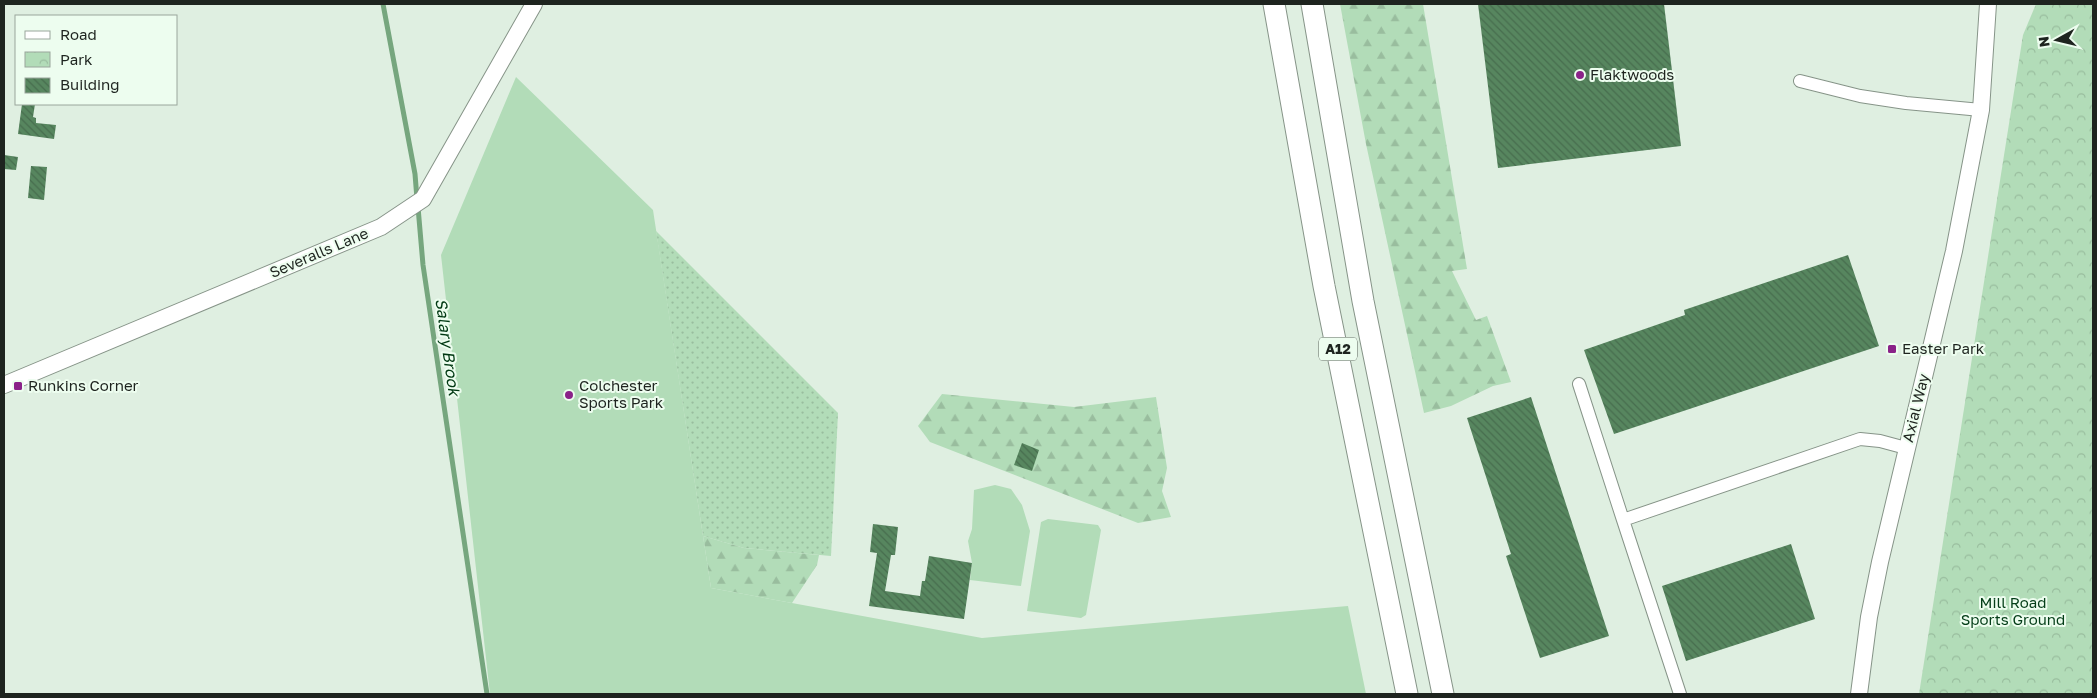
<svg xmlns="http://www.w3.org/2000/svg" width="2097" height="698" viewBox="0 0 2097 698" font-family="'Golos Text',sans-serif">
<defs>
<pattern id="grass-dots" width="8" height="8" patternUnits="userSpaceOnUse" patternTransform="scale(1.25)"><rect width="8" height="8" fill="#b2dcb8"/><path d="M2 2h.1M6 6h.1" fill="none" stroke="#99bd9e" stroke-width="1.8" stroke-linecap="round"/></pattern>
<pattern id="forest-firs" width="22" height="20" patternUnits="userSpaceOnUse" patternTransform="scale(1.25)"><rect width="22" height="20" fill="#b2dcb8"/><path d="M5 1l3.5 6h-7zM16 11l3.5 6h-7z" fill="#99bd9e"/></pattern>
<pattern id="park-crowns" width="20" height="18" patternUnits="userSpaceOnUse" patternTransform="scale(1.25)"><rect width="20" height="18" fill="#b2dcb8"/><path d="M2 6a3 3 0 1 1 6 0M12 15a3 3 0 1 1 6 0" fill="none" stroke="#99bd9e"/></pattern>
<pattern id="building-back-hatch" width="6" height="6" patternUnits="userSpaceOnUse" patternTransform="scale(1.25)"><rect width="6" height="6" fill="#57865f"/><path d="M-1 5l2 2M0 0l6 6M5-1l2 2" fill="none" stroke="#476d4e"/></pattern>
</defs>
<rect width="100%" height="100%" fill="#dfefe1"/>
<!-- grass -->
<path fill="url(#grass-dots)" d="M656 231 838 413 831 556 744 548 703 536Z"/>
<!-- forest -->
<path fill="url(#forest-firs)" d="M1340 4H1423L1467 269 1452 271 1476 320 1487 316 1511 382 1493 386 1451 406 1424 413 1366 144Z
M942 394 1074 407 1156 397 1167 468 1162 491 1171 517 1138 523 930 442 918 426Z
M703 536 744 548 819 555 817 565 792 603 711 588Z"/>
<!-- park -->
<path fill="url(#park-crowns)" d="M2036 4H2093V694H1919L2023 35Z"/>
<!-- pitch -->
<path fill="#b2dcb8" d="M516 77 653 210 711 588 982 638 1348 606 1366 694H490L441 255Z
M995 485 1011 489 1022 505 1030 531 1021 586 970 580 972 563 968 541 972 529 974 490Z
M1048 519 1098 525 1101 530 1086 615 1081 618 1027 611 1041 522Z"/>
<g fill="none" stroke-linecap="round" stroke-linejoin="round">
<!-- stream -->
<path stroke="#76a67e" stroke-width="5" d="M383 4 415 174 417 199
M418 207 423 265 487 694"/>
</g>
<!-- building -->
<path fill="url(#building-back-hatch)" d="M1478 4H1664L1681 146 1498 168Z
M22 104H35L33 117 36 118V123L56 125 54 139 18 134Z
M4 155 18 157 16 170 4 169Z
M31 166 47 167 44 200 28 198Z
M1848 255 1879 346 1614 434 1584 350 1685 315 1684 310Z
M1531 397 1609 636 1540 658 1506 556 1511 554 1467 418Z
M1022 443 1039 450 1032 471 1014 465Z
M873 524 898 527 895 555H891L885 591 920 596 922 581H925L929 556 972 563 964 619 869 606 877 553 870 552Z
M1791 544 1815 619 1686 661 1662 586Z"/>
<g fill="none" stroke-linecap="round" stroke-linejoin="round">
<!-- minor casing -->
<g stroke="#869488" stroke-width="14">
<path id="minor" d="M1800 81 1860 96 1906 103 1981 110
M1579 384 1623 520
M1680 694 1623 520 1860 439 1880 441 1906 448"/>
</g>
<!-- tertiary casing -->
<g stroke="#869488" stroke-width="18">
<path id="tertiary" d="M4 385 381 227 423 199 534 4
M1859 694 1869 617 1880 562 1954 251 1981 110 1988 4"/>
</g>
<!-- trunk casing -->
<g stroke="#869488" stroke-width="23">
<path id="trunk" d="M1274 4 1324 286 1407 694
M1312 4 1363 301 1443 694"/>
</g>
<!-- minor -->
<use href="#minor" stroke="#fff" stroke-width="12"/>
<!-- tertiary -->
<use href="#tertiary" stroke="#fff" stroke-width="16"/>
<!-- trunk -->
<use href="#trunk" stroke="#fff" stroke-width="21"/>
</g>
<!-- markers -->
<g fill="#8a2288" stroke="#edfdef" stroke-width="2">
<circle cx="1580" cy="75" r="5"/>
<rect x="1887" y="344" width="10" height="10" rx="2.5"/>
<rect x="13" y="381" width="10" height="10" rx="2.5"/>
<circle cx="569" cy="395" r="5"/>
</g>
<g text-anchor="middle" stroke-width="4" stroke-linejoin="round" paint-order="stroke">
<!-- shield labels -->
<rect fill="#edfdef" stroke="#5c655d" stroke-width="1" x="1319" y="337.5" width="38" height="23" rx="4"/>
<g font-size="14" font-weight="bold" fill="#1e241f">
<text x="1338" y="354">A12</text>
</g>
<!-- poi labels -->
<g font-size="15" fill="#1e241f" stroke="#edfdef" text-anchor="start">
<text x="1590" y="80">Flaktwoods</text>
<text x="1902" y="354">Easter Park</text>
<text x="28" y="391">Runkins Corner</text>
<text x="579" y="391">Colchester<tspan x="579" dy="17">Sports Park</tspan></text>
</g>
<!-- street labels -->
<g font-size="15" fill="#1e241f" stroke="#edfdef">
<text transform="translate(319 253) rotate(-23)" y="5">Severalls Lane</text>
<text transform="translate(1916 408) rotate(-76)" y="5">Axial Way</text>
</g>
<!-- park labels -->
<g font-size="15" fill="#043e18" stroke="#edfdef">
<text x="2013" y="608">Mill Road<tspan x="2013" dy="17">Sports Ground</tspan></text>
</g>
<!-- water labels -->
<g font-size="16" font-style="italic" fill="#003812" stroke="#edfdef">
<text transform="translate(448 347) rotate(82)" y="6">Salary Brook</text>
</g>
</g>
<!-- border -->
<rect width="2097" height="698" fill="none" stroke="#1e241f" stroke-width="10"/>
<!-- legend -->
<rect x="15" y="15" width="162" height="90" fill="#edfdef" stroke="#9aa69c"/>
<rect x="25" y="31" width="25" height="8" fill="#ffffff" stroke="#9aa69c"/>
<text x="60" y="40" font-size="15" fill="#1e241f">Road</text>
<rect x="25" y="52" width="25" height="15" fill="url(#park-crowns)" stroke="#9aa69c"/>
<text x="60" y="65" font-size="15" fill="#1e241f">Park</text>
<rect x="25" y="78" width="25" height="15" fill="url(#building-back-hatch)" stroke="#9aa69c"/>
<text x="60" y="90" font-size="15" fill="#1e241f">Building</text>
<!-- north arrow -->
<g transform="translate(2057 40) rotate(262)" stroke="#edfdef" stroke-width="4" paint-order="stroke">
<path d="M0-4L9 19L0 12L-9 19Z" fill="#1e241f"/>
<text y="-8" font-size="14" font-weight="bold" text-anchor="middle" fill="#1e241f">N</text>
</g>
</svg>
